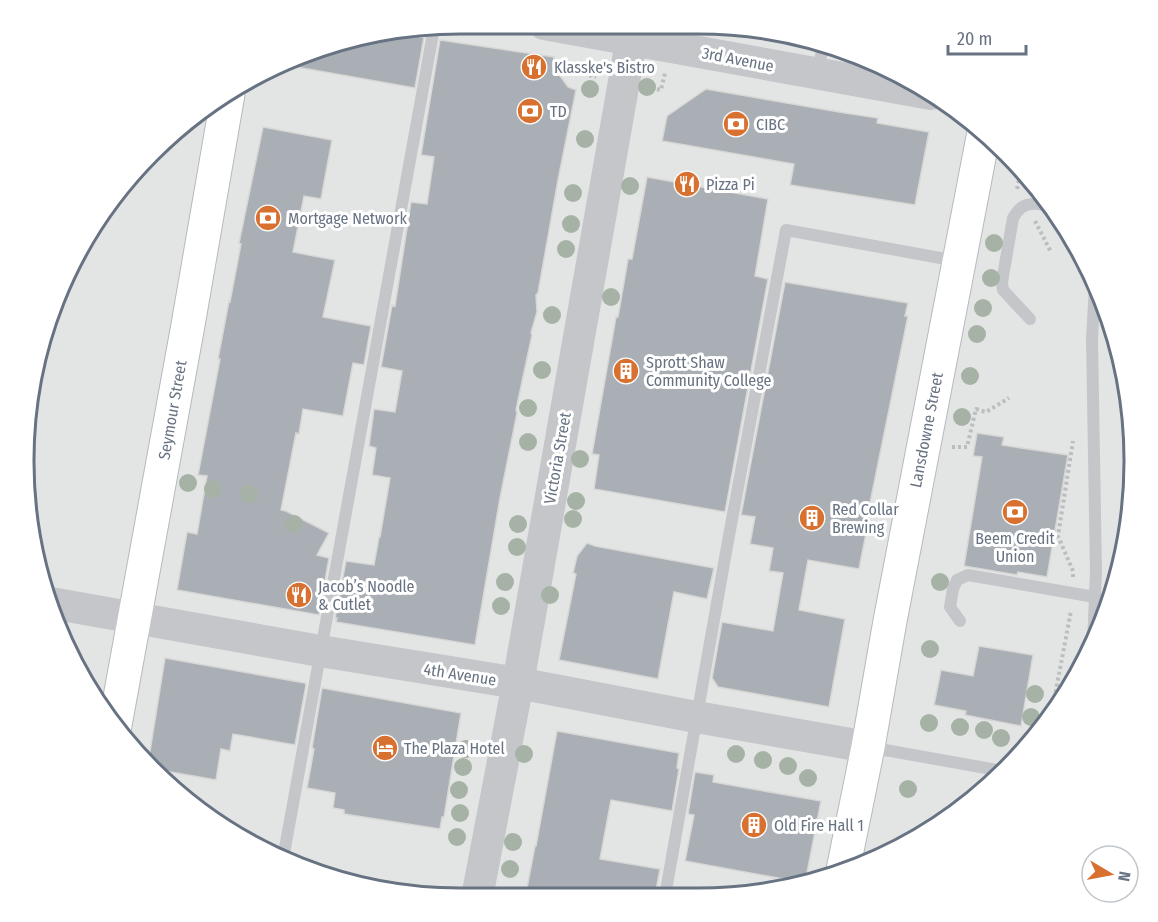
<svg xmlns="http://www.w3.org/2000/svg" width="1158" height="922" viewBox="0 0 1158 922" font-family="'Fira Sans Condensed',sans-serif">
<rect width="100%" height="100%" fill="#f5f6f3"/>
<!-- built -->
<path fill="#e3e5e4" d="M461 24 725 25 838 47 916 83 985 132 1076 243 1111 321 1130 404 1133 490 1119 574 1089 655 1043 727 985 790 915 840 810 883 726 897 376 890 293 865 195 808 133 749 82 679 39 574 24 461 39 348 83 242 152 152 243 82 348 39Z"/>
<!-- building -->
<path fill="#aaafb6" stroke="#d7d7d5" stroke-width="1.5" d="M409 31 422 33 421 37H424L415 88 285 65 348 39Z
M440 40 554 57 553 66 568 87 576 90 558 180 538 293 536 295 537 312 531 333 532 335 516 410 517 413 500 498 475 645 336 622 337 618H335L346 561 374 565 379 537H380L390 478 372 475 376 448 369 446 374 409 395 412 402 371 381 367 392 305 395 306 411 202 427 204 434 157 421 155Z
M706 89 845 113 878 118 877 123 929 132 915 205 790 185 794 164 662 141 667 116Z
M263 127 332 140 321 199 304 196 293 252 335 260 323 317 371 326 364 365 353 363 343 416 303 409 299 434 296 433 281 510 286 511 329 533 317 555 329 558 319 615 177 590 187 532 197 534 207 476 198 475 220 359H218L229 301 230 302 241 244 239 243Z
M647 177 768 199 755 276 768 279 725 512 594 489 599 455 592 454 616 317H618L628 259H632Z
M785 282 908 303 905 316H908L869 508H871L859 569 808 560 799 610 845 619 829 707 718 687 712 678 722 622 773 631 783 573 769 571 773 548 750 544 755 517 741 515Z
M977 433 1004 437 1002 445 1068 455 1047 577 1018 572 1017 575 964 566 982 457 973 456Z
M587 543 595 546 714 568 707 599 674 592 658 679 559 660 576 574 573 573 577 556Z
M979 646 1033 655 1021 726 965 715 966 711 934 705 941 670 973 676Z
M165 658 305 683 306 685 295 745 233 734 230 751 221 749 216 780 154 769 148 764Z
M322 688 461 713 444 817H442L440 829 344 814V810L333 808 335 793 307 788 314 749 312 748Z
M557 731 679 753 677 768 679 769 672 811 611 800 600 859 660 869 655 896 640 895 613 890 612 895 526 893 535 846H536Z
M695 772 714 775 713 782 821 801 805 883 685 861 694 815 688 814Z"/>
<g fill="none" stroke-linecap="round" stroke-linejoin="round">
<!-- secondary casing -->
<g stroke="#b6b9be" stroke-width="35">
<path id="secondary" d="M115 725 188 325 228 94
M843 870 868 747 890 621 984 132"/>
</g>
<!-- path -->
<path stroke="#bbbdbf" stroke-width="4" stroke-dasharray="3 3" stroke-linecap="butt" d="M594 62 591 76 596 77
M651 88 661 90 665 73
M1017 189 1020 175
M1035 221 1051 252
M1080 272 1081 255
M952 447H967L976 409 986 412 1009 398
M1073 577V571L1058 536 1073 441
M1051 716 1071 611"/>
<!-- service -->
<path stroke="#c4c6ca" stroke-width="12" d="M818 73 823 44
M1030 319 1003 290 1002 282 1013 218C1021 204 1029 202 1045 205
M960 621 950 607 953 589 957 580 968 575 1095 597
M1093 643 1096 572 1092 339 1095 285
M868 747 1003 771
M283 859 434 28
M665 896 728 541 786 230 957 261"/>
<!-- tertiary -->
<path stroke="#c4c6ca" stroke-width="32" d="M544 24 931 94
M51 603 320 651 518 683 696 717 868 747
M478 892 518 683 634 25"/>
<!-- secondary -->
<use href="#secondary" stroke="#fff" stroke-width="33"/>
</g>
<!-- trees -->
<g fill="#a6b2a5">
<circle cx="647" cy="87" r="9"/>
<circle cx="590" cy="89" r="9"/>
<circle cx="585" cy="139" r="9"/>
<circle cx="630" cy="186" r="9"/>
<circle cx="573" cy="193" r="9"/>
<circle cx="571" cy="224" r="9"/>
<circle cx="994" cy="243" r="9"/>
<circle cx="566" cy="249" r="9"/>
<circle cx="991" cy="278" r="9"/>
<circle cx="611" cy="297" r="9"/>
<circle cx="983" cy="308" r="9"/>
<circle cx="552" cy="315" r="9"/>
<circle cx="977" cy="334" r="9"/>
<circle cx="542" cy="370" r="9"/>
<circle cx="970" cy="376" r="9"/>
<circle cx="528" cy="408" r="9"/>
<circle cx="962" cy="417" r="9"/>
<circle cx="528" cy="442" r="9"/>
<circle cx="580" cy="459" r="9"/>
<circle cx="188" cy="483" r="9"/>
<circle cx="213" cy="489" r="9"/>
<circle cx="249" cy="494" r="9"/>
<circle cx="576" cy="501" r="9"/>
<circle cx="573" cy="519" r="9"/>
<circle cx="294" cy="524" r="9"/>
<circle cx="518" cy="524" r="9"/>
<circle cx="517" cy="547" r="9"/>
<circle cx="505" cy="582" r="9"/>
<circle cx="940" cy="582" r="9"/>
<circle cx="550" cy="595" r="9"/>
<circle cx="501" cy="606" r="9"/>
<circle cx="930" cy="649" r="9"/>
<circle cx="1035" cy="694" r="9"/>
<circle cx="1031" cy="717" r="9"/>
<circle cx="929" cy="723" r="9"/>
<circle cx="960" cy="727" r="9"/>
<circle cx="984" cy="730" r="9"/>
<circle cx="1001" cy="738" r="9"/>
<circle cx="466" cy="749" r="9"/>
<circle cx="524" cy="754" r="9"/>
<circle cx="736" cy="754" r="9"/>
<circle cx="763" cy="760" r="9"/>
<circle cx="788" cy="766" r="9"/>
<circle cx="463" cy="767" r="9"/>
<circle cx="808" cy="778" r="9"/>
<circle cx="908" cy="789" r="9"/>
<circle cx="459" cy="790" r="9"/>
<circle cx="460" cy="813" r="9"/>
<circle cx="457" cy="837" r="9"/>
<circle cx="513" cy="842" r="9"/>
<circle cx="510" cy="869" r="9"/>
</g>
<!-- icons -->
<defs>
<g id="restaurant-disc" transform="scale(1.35)"><circle r="9.5" fill="#d87130" stroke="#fff"/><path d="M-5-6h1v4h1v-4h1v4h1v-4h1v5L-1.5 .5V6h-2V.5L-5-1ZM5-6V6H3V1.5H1.5Q1.5-4 5-6Z" fill="#fff"/></g>
<g id="bank-disc" transform="scale(1.35)"><circle r="9.5" fill="#d87130" stroke="#fff"/><path d="M-6-4H6V4H-6ZM0-2.3a2.3 2.3 0 1 0 0 4.6a2.3 2.3 0 1 0 0-4.6Z" fill="#fff"/></g>
<g id="building-disc" transform="scale(1.35)"><circle r="9.5" fill="#d87130" stroke="#fff"/><path d="M-4-6H4V6H1V3H-1V6H-4ZM-2.5-4.3h1.7v1.8h-1.7ZM.8-4.3h1.7v1.8H.8ZM-2.5-1h1.7V.8h-1.7ZM.8-1h1.7V.8H.8Z" fill="#fff"/></g>
<g id="hotel-disc" transform="scale(1.35)"><circle r="9.5" fill="#d87130" stroke="#fff"/><path d="M-6-4.5h1.5V1H6V5H4.5V3h-9V5H-6ZM-4 0a1.8 1.8 0 1 1 3.6 0ZM.5 0V-2.5h3Q6-2.5 6 0Z" fill="#fff"/></g>
</defs>
<g fill-rule="evenodd">
<use href="#restaurant-disc" x="534" y="67"/>
<use href="#bank-disc" x="530" y="111"/>
<use href="#bank-disc" x="736" y="124"/>
<use href="#restaurant-disc" x="687" y="184"/>
<use href="#bank-disc" x="268" y="218"/>
<use href="#building-disc" x="626" y="371"/>
<use href="#bank-disc" x="1015" y="512"/>
<use href="#building-disc" x="812" y="518"/>
<use href="#restaurant-disc" x="299" y="595"/>
<use href="#hotel-disc" x="385" y="748"/>
<use href="#building-disc" x="754" y="825"/>
</g>
<g text-anchor="middle" stroke-width="6" stroke-linejoin="round" paint-order="stroke">
<!-- street labels -->
<g font-size="16" fill="#677282" stroke="#fff">
<text transform="translate(738 59) rotate(11)" y="6">3rd Avenue</text>
<text transform="translate(172 410) rotate(-80)" y="6">Seymour Street</text>
<text transform="translate(926 430) rotate(-79)" y="6">Lansdowne Street</text>
<text transform="translate(557 458) rotate(-80)" y="6">Victoria Street</text>
<text transform="translate(460 674) rotate(9)" y="6">4th Avenue</text>
</g>
<!-- poi labels -->
<g font-size="16" fill="#677282" stroke="#fff" text-anchor="start">
<text x="554" y="73">Klasske's Bistro</text>
<text x="550" y="117">TD</text>
<text x="756" y="130">CIBC</text>
<text x="706" y="190">Pizza Pi</text>
<text x="288" y="224">Mortgage Network</text>
<text x="646" y="368">Sprott Shaw<tspan x="646" dy="18">Community College</tspan></text>
<text x="832" y="515">Red Collar<tspan x="832" dy="18">Brewing</tspan></text>
<text x="1015" y="544" text-anchor="middle">Beem Credit<tspan x="1015" dy="18">Union</tspan></text>
<text x="318" y="592">Jacob’s Noodle<tspan x="318" dy="18">&amp; Cutlet</tspan></text>
<text x="404" y="754">The Plaza Hotel</text>
<text x="774" y="831">Old Fire Hall 1</text>
</g>
</g>
<!-- crop -->
<path d="M0 0H1158V922H0ZM460 34H698A426 426 0 0 1 1124 460V462A426 426 0 0 1 698 888H460A426 426 0 0 1 34 462V460A426 426 0 0 1 460 34Z" fill="#fff" fill-rule="evenodd"/>
<path fill="none" stroke="#677282" stroke-width="3" d="M460 34H698A426 426 0 0 1 1124 460V462A426 426 0 0 1 698 888H460A426 426 0 0 1 34 462V460A426 426 0 0 1 460 34Z"/>
<!-- north arrow -->
<g transform="translate(1110 874) rotate(100)"><circle r="28" fill="#ffffff" stroke="#c2c7cd" stroke-width="1.5"/>
<path d="M0-4.5L10 22L0 15L-10 22Z" fill="#d87130"/>
<text y="-9" font-size="16" font-weight="bold" text-anchor="middle" fill="#677282">N</text>
</g>
<!-- scale -->
<path d="M948 45v9h78v-9" fill="none" stroke="#677282" stroke-width="3"/>
<text x="957" y="45" font-size="18" fill="#677282" stroke="#ffffff" stroke-width="4.5" paint-order="stroke">20 m</text>
</svg>
